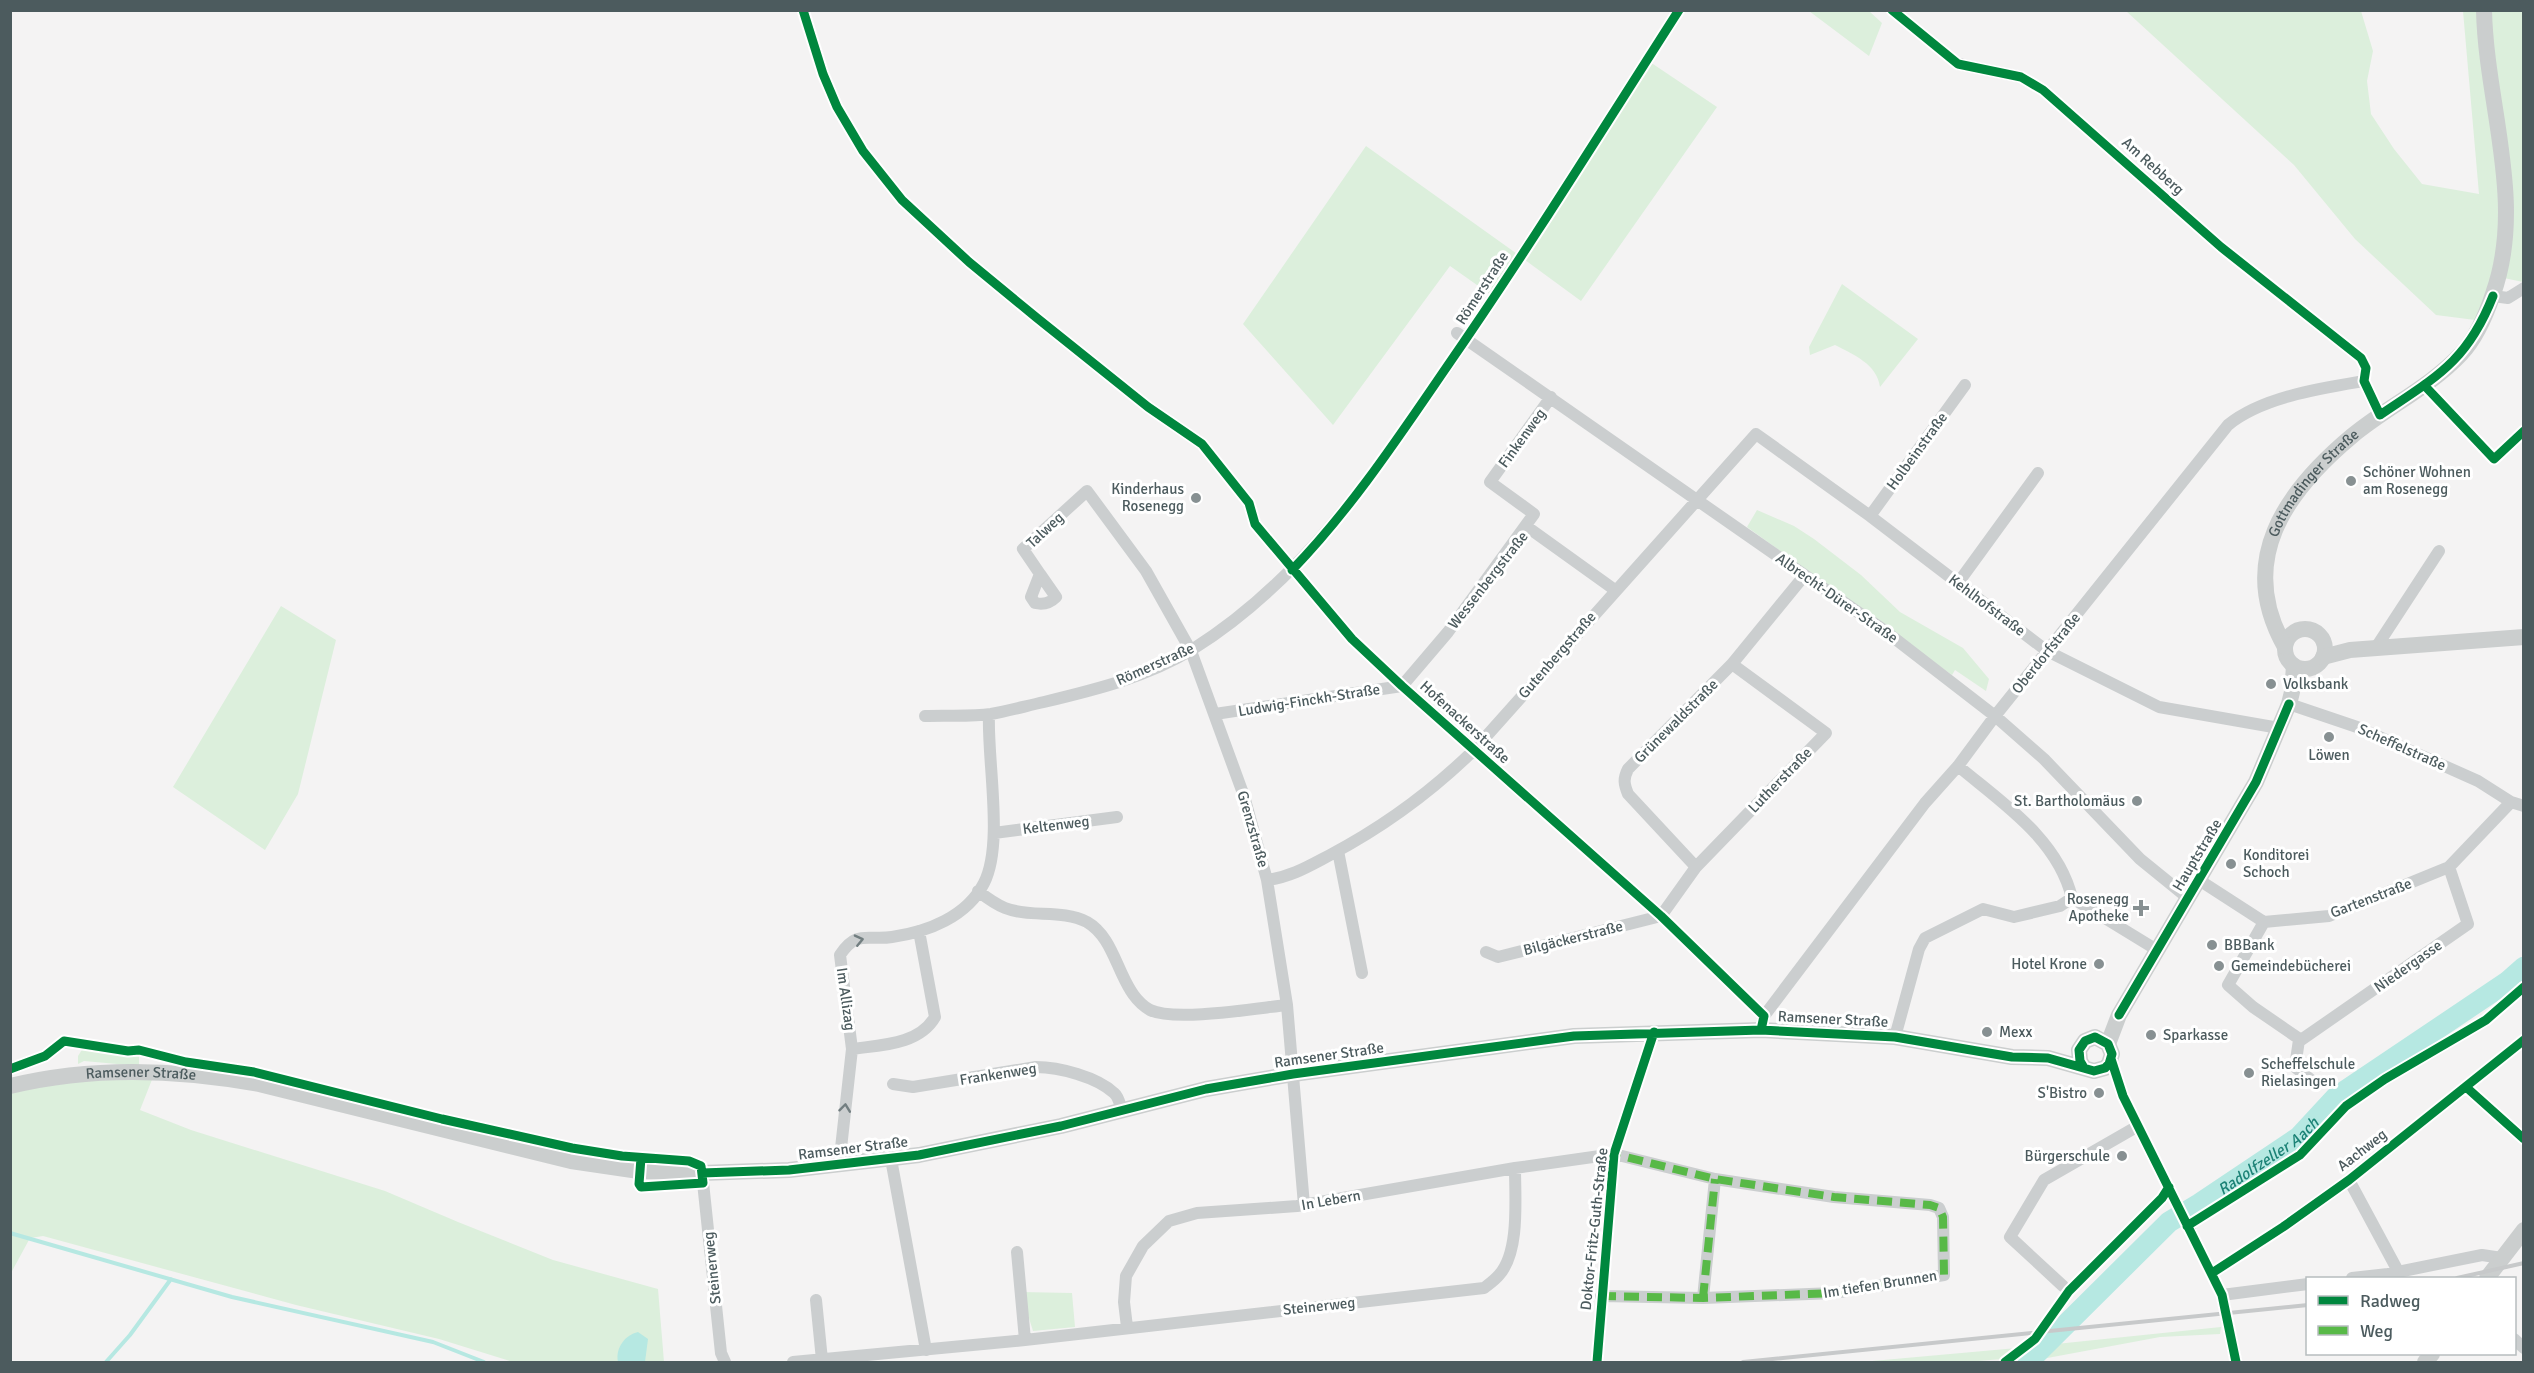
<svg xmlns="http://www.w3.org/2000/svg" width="2534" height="1373" viewBox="0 0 2534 1373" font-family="Signika,sans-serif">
<rect width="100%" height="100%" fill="#f4f3f3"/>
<!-- green -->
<path fill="#dcefdc" d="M1809 11H1869L1882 23 1869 56Z
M2126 11H2361L2373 51 2367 81 2371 114 2394 149 2422 184 2479 194 2463 11H2523V282L2499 277 2483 321 2436 315 2355 239 2294 165Z
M1647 60 1717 107 1581 301 1521 257 1494 297 1450 266 1333 425 1243 324 1366 146 1520 256Z
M1842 284 1918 339 1880 387C1877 364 1854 355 1835 345L1810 355 1809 347Z
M1757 510 1794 526 1814 539 1861 575 1900 612 1963 648 1989 679 1986 691 1955 670 1952 675 1747 527Z
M281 606 336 640 298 794 265 850 173 787Z
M83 1048 139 1056V1066L84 1061 78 1064V1056Z
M155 1072 140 1110 191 1130 385 1191 458 1222 553 1260 658 1289 664 1362H513L439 1339 296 1305 43 1236 30 1238 11 1273V1086Z
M1021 1292 1072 1293 1075 1327 1033 1331Z
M2221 1327 2220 1334 2160 1337 2042 1359 2056 1344Z
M2017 1348 2003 1359 1966 1362H1861Z"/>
<!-- water -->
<path fill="#b6e8e2" d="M638 1332 648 1339 645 1362H618C615 1348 625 1335 638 1332Z"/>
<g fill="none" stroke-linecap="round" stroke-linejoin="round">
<!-- stream -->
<path stroke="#b6e8e2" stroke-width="4" d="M10 1233 232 1297 433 1342 484 1362
M106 1362 130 1335 171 1279"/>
<!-- river -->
<path stroke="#b6e8e2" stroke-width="21" id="s1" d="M2028 1362 2169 1222 2199 1204 2299 1137 2336 1097 2507 982 2524 967"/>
<!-- minor -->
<path stroke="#cbcecf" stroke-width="12" d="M803 10 823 74 837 107 863 151 902 200 969 262 1037 318 1148 407 1202 444 1249 503 1255 524 1352 639 1402 686 1661 916 1764 1016
M1892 10 1958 64 2021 77 2043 90 2221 247 2361 358 2366 368 2364 381
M2493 296 2508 298 2524 288
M1457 333 1885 631 1995 716 2044 759 2140 859 2188 898
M2364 381 2380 415
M2424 385 2494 459
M1870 516 1965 385
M1526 526 1615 590
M1040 574 1056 597C1050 603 1044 605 1035 603L1031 597 1040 574 1023 549 1087 491 1146 571 1191 651 1244 796 1267 880 1287 1005 1304 1205
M1958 583 2038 473
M2375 649 2439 551
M2289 704 2357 727 2478 781 2511 802 2524 806
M1215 714 1402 686 1448 632 1534 514 1490 482 1551 397
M925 716C946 715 970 717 991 714 1008 711 1026 706 1044 702 1094 690 1148 677 1193 649 1305 579 1376 470 1450 363 1529 247 1603 128 1679 10
M1958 766C2002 803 2058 839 2072 898L2157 950
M994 833 1117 817
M1338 851 1362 973
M1696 867 1628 794C1624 784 1623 779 1628 769L1732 664 1804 576
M1267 880C1291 877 1309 866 1330 855 1383 827 1431 792 1474 750L1756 434 1870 516 2047 651 2159 707 2279 728
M2199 880 2264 922 2329 916 2449 867 2511 802
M978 891C987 898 995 904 1005 908 1030 918 1062 909 1087 922 1106 933 1113 955 1122 974 1129 989 1136 1002 1150 1010 1175 1022 1258 1008 1287 1005
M2264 922 2228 985 2253 1007 2301 1040 2468 924 2449 867
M1486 952 1498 957 1661 916 1696 867 1826 733 1732 664
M1762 1024 1764 1016 1925 803 1958 766 1995 716 2228 425C2262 397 2322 388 2364 381
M1895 1037 1919 949 1925 938 1983 909 2014 917 2060 906 2072 898
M2299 1040 2295 1067 2316 1084
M852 1049C880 1045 919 1045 935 1017L919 931
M2111 1059 2123 1096 2222 1295 2236 1362
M893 1084 913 1087 1036 1067C1059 1067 1097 1077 1114 1093 1119 1097 1120 1105 1122 1111
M2466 1087 2524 1139
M891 1159 926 1350
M839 1166 852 1049 840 955C857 929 868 941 892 937 927 932 967 917 984 883 1004 844 987 760 989 715
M702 1173 721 1353 725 1362
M2349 1180 2398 1271
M1017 1252 1025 1340
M2212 1273 2283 1227 2349 1180 2524 1040
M2352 1278 2388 1274 2482 1255 2502 1258
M2063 1286 2010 1237 2044 1180 2138 1126
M2222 1295 2308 1284
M1703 1298 1715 1179
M816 1300 822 1360
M1127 1327 1124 1302 1126 1276 1143 1246 1169 1221 1197 1213 1297 1206 1515 1168 1614 1154 1715 1179 1834 1197 1930 1205 1939 1208 1943 1217 1944 1275 1834 1293 1703 1298 1601 1296
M2514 1339 2524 1348
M793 1362 1025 1340 1484 1288C1489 1284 1495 1280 1499 1275 1520 1252 1515 1198 1515 1168
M1597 1362 1614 1154 1654 1032"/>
<!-- secondary -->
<g stroke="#cbcece" stroke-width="16">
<circle cx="2305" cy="649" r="20"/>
<path id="s2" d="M2285 647C2236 561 2285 492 2352 436 2387 407 2430 387 2461 354 2477 337 2486 315 2493 294 2526 202 2486 105 2484 10"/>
<path d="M2323 657 2350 650 2524 637"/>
<path d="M2108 1044 2119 1015 2256 782 2289 704 2292 692 2294 666"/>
<path id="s3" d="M10 1086C92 1066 177 1069 259 1084L571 1161 639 1171 702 1173 789 1170 919 1155 1061 1126 1206 1089 1293 1074 1574 1036 1761 1030 1895 1037 2012 1057 2048 1058 2094 1071 2105 1068 2109 1064 2112 1054 2108 1044 2095 1037 2085 1041 2079 1050 2080 1061 2083 1066"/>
<path d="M2487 1278 2524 1230"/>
<path d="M2425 1362 2432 1354"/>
</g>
<!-- rail -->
<path stroke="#c7c9ca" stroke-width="4" d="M2457 1278 2524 1263
M1743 1362 2308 1305"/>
<!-- quiet -->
<path stroke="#58b947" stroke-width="8" stroke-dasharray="15 8" stroke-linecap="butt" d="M1601 1296 1703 1298 1834 1293 1944 1275 1943 1217 1939 1208 1930 1205 1834 1197 1715 1179 1614 1154
M1703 1298 1715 1179"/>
<!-- cycleway casing -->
<g stroke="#fff" stroke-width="13">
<path id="cycleway" d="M803 10 823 74 837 107 863 151 902 200 969 262 1037 318 1148 407 1202 444 1249 503 1255 524 1352 639 1402 686 1661 916 1764 1016 1761 1030
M1892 10 1958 64 2021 77 2043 90 2221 247 2361 358 2366 368 2364 381 2380 415C2436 377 2467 362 2493 296
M2424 385 2494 459 2524 431
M1292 570C1351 509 1398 438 1446 368 1527 251 1602 130 1679 10
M2119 1015 2256 782 2289 704
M2111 1059 2123 1096 2222 1295 2236 1362
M10 1069 45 1056 64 1041 128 1051 139 1050 186 1062 254 1072 442 1119 572 1148 622 1156 689 1161 701 1166 703 1183 641 1187 639 1184 641 1158
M2466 1087 2524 1139
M702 1173 789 1170 919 1155 1061 1126 1206 1089 1293 1074 1574 1036 1761 1030 1895 1037 2012 1057 2048 1058 2094 1071 2105 1068 2109 1064 2112 1054 2108 1044 2095 1037 2085 1041 2079 1050 2080 1061 2083 1066
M2187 1226 2300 1155 2346 1106 2385 1079 2486 1020 2524 987
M2212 1273 2283 1227 2349 1180 2524 1040
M1597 1362 1614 1154 1654 1032
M2005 1362 2035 1339 2069 1291 2162 1198 2169 1187"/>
</g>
<!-- cycleway -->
<use href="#cycleway" stroke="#00873e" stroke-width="9"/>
</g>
<!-- one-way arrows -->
<defs><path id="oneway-chevron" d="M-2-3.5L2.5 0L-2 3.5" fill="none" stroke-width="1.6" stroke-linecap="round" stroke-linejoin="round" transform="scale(1.5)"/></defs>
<g stroke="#727e80">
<use href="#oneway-chevron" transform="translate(859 940) rotate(-13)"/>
<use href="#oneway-chevron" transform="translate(845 1108) rotate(-83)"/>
</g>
<!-- markers -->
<g fill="#879092" stroke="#fff" stroke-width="2">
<circle cx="2351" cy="481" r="6"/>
<circle cx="1196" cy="498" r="6"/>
<circle cx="2271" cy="684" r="6"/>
<circle cx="2329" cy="737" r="6"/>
<circle cx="2137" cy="801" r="6"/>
<circle cx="2231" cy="864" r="6"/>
<path d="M2138 899h6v6h6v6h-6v6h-6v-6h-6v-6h6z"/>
<circle cx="2212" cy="945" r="6"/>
<circle cx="2099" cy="964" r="6"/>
<circle cx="2219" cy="966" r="6"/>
<circle cx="1987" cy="1032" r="6"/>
<circle cx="2151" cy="1035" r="6"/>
<circle cx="2249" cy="1073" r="6"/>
<circle cx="2099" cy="1093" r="6"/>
<circle cx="2122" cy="1156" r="6"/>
</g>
<g text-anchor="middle" stroke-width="6" stroke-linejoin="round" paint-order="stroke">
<!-- street labels -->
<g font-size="15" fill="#4c5b5e" stroke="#fff">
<text transform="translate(2153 166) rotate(42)" y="5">Am Rebberg</text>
<text transform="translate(1482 288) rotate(-57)" y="5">Römerstraße</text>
<text transform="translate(1522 438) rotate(-54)" y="5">Finkenweg</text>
<text transform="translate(1917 451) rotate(-54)" y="5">Holbeinstraße</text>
<text dy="5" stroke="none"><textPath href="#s2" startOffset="183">Gottmadinger Straße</textPath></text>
<text transform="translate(1045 530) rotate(-43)" y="5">Talweg</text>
<text transform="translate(1488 580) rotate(-52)" y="5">Wessenbergstraße</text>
<text transform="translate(1837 598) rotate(35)" y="5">Albrecht-Dürer-Straße</text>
<text transform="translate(1987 605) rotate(37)" y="5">Kehlhofstraße</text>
<text transform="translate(2046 653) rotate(-51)" y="5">Oberdorfstraße</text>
<text transform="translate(1557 655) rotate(-49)" y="5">Gutenbergstraße</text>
<text transform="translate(1155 664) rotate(-24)" y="5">Römerstraße</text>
<text transform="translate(1309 700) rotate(-9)" y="5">Ludwig-Finckh-Straße</text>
<text transform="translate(1676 721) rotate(-45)" y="5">Grünewaldstraße</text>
<text transform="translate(1465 722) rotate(42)" y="5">Hofenackerstraße</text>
<text transform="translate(2402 747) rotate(24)" y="5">Scheffelstraße</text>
<text transform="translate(1780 780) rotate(-46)" y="5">Lutherstraße</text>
<text transform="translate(1056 825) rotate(-7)" y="5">Keltenweg</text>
<text transform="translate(1253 829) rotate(74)" y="5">Grenzstraße</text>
<text transform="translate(2197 855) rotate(-59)" y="5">Hauptstraße</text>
<text transform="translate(2371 898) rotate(-21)" y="5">Gartenstraße</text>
<text transform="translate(1573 938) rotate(-14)" y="5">Bilgäckerstraße</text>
<text transform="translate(2408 966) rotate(-35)" y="5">Niedergasse</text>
<text transform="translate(846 999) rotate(82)" y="5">Im Allizag</text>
<text transform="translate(1833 1019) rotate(3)" y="5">Ramsener Straße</text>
<text transform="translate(1329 1055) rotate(-8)" y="5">Ramsener Straße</text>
<text transform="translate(998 1074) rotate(-9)" y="5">Frankenweg</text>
<text dy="5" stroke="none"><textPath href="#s3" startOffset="132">Ramsener Straße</textPath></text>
<text transform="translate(853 1148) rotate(-7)" y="5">Ramsener Straße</text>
<text transform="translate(2362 1150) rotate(-38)" y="5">Aachweg</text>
<text transform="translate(1331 1200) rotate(-10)" y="5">In Lebern</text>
<text transform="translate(1594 1229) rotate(-84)" y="5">Doktor-Fritz-Guth-Straße</text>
<text transform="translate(712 1268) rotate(-96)" y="5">Steinerweg</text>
<text transform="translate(1880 1284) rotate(-9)" y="5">Im tiefen Brunnen</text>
<text transform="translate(1319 1306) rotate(-6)" y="5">Steinerweg</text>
</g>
<!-- poi labels -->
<g font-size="15" fill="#4c5b5e" stroke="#fff" text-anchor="start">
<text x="2363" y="477">Schöner Wohnen<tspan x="2363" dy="17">am Rosenegg</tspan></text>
<text x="1184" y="494" text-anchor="end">Kinderhaus<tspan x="1184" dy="17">Rosenegg</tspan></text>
<text x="2283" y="689">Volksbank</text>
<text x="2329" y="760" text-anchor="middle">Löwen</text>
<text x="2125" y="806" text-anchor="end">St. Bartholomäus</text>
<text x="2243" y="860">Konditorei<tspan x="2243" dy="17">Schoch</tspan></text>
<text x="2129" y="904" text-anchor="end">Rosenegg<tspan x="2129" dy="17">Apotheke</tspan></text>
<text x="2224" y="950">BBBank</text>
<text x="2087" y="969" text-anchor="end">Hotel Krone</text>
<text x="2231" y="971">Gemeindebücherei</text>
<text x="1999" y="1037">Mexx</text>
<text x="2163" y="1040">Sparkasse</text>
<text x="2261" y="1069">Scheffelschule<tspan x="2261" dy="17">Rielasingen</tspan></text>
<text x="2087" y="1098" text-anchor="end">S'Bistro</text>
<text x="2110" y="1161" text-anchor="end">Bürgerschule</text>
</g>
<!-- water labels -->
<g font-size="16" font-style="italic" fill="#1c8276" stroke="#fff">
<text dy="6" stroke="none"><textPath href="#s1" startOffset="318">Radolfzeller Aach</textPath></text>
</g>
</g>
<!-- border -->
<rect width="2534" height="1373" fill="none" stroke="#4c5b5e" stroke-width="24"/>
<!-- legend -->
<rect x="2306" y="1277" width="210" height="78" fill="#ffffff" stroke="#b7bdbf" stroke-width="1.5"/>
<rect x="2318" y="1296" width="30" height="9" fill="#00873e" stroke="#b7bdbf" stroke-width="1.5"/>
<text x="2360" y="1307" font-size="18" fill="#4c5b5e">Radweg</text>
<rect x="2318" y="1326" width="30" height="9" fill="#58b947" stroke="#b7bdbf" stroke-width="1.5"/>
<text x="2360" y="1337" font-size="18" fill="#4c5b5e">Weg</text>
</svg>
